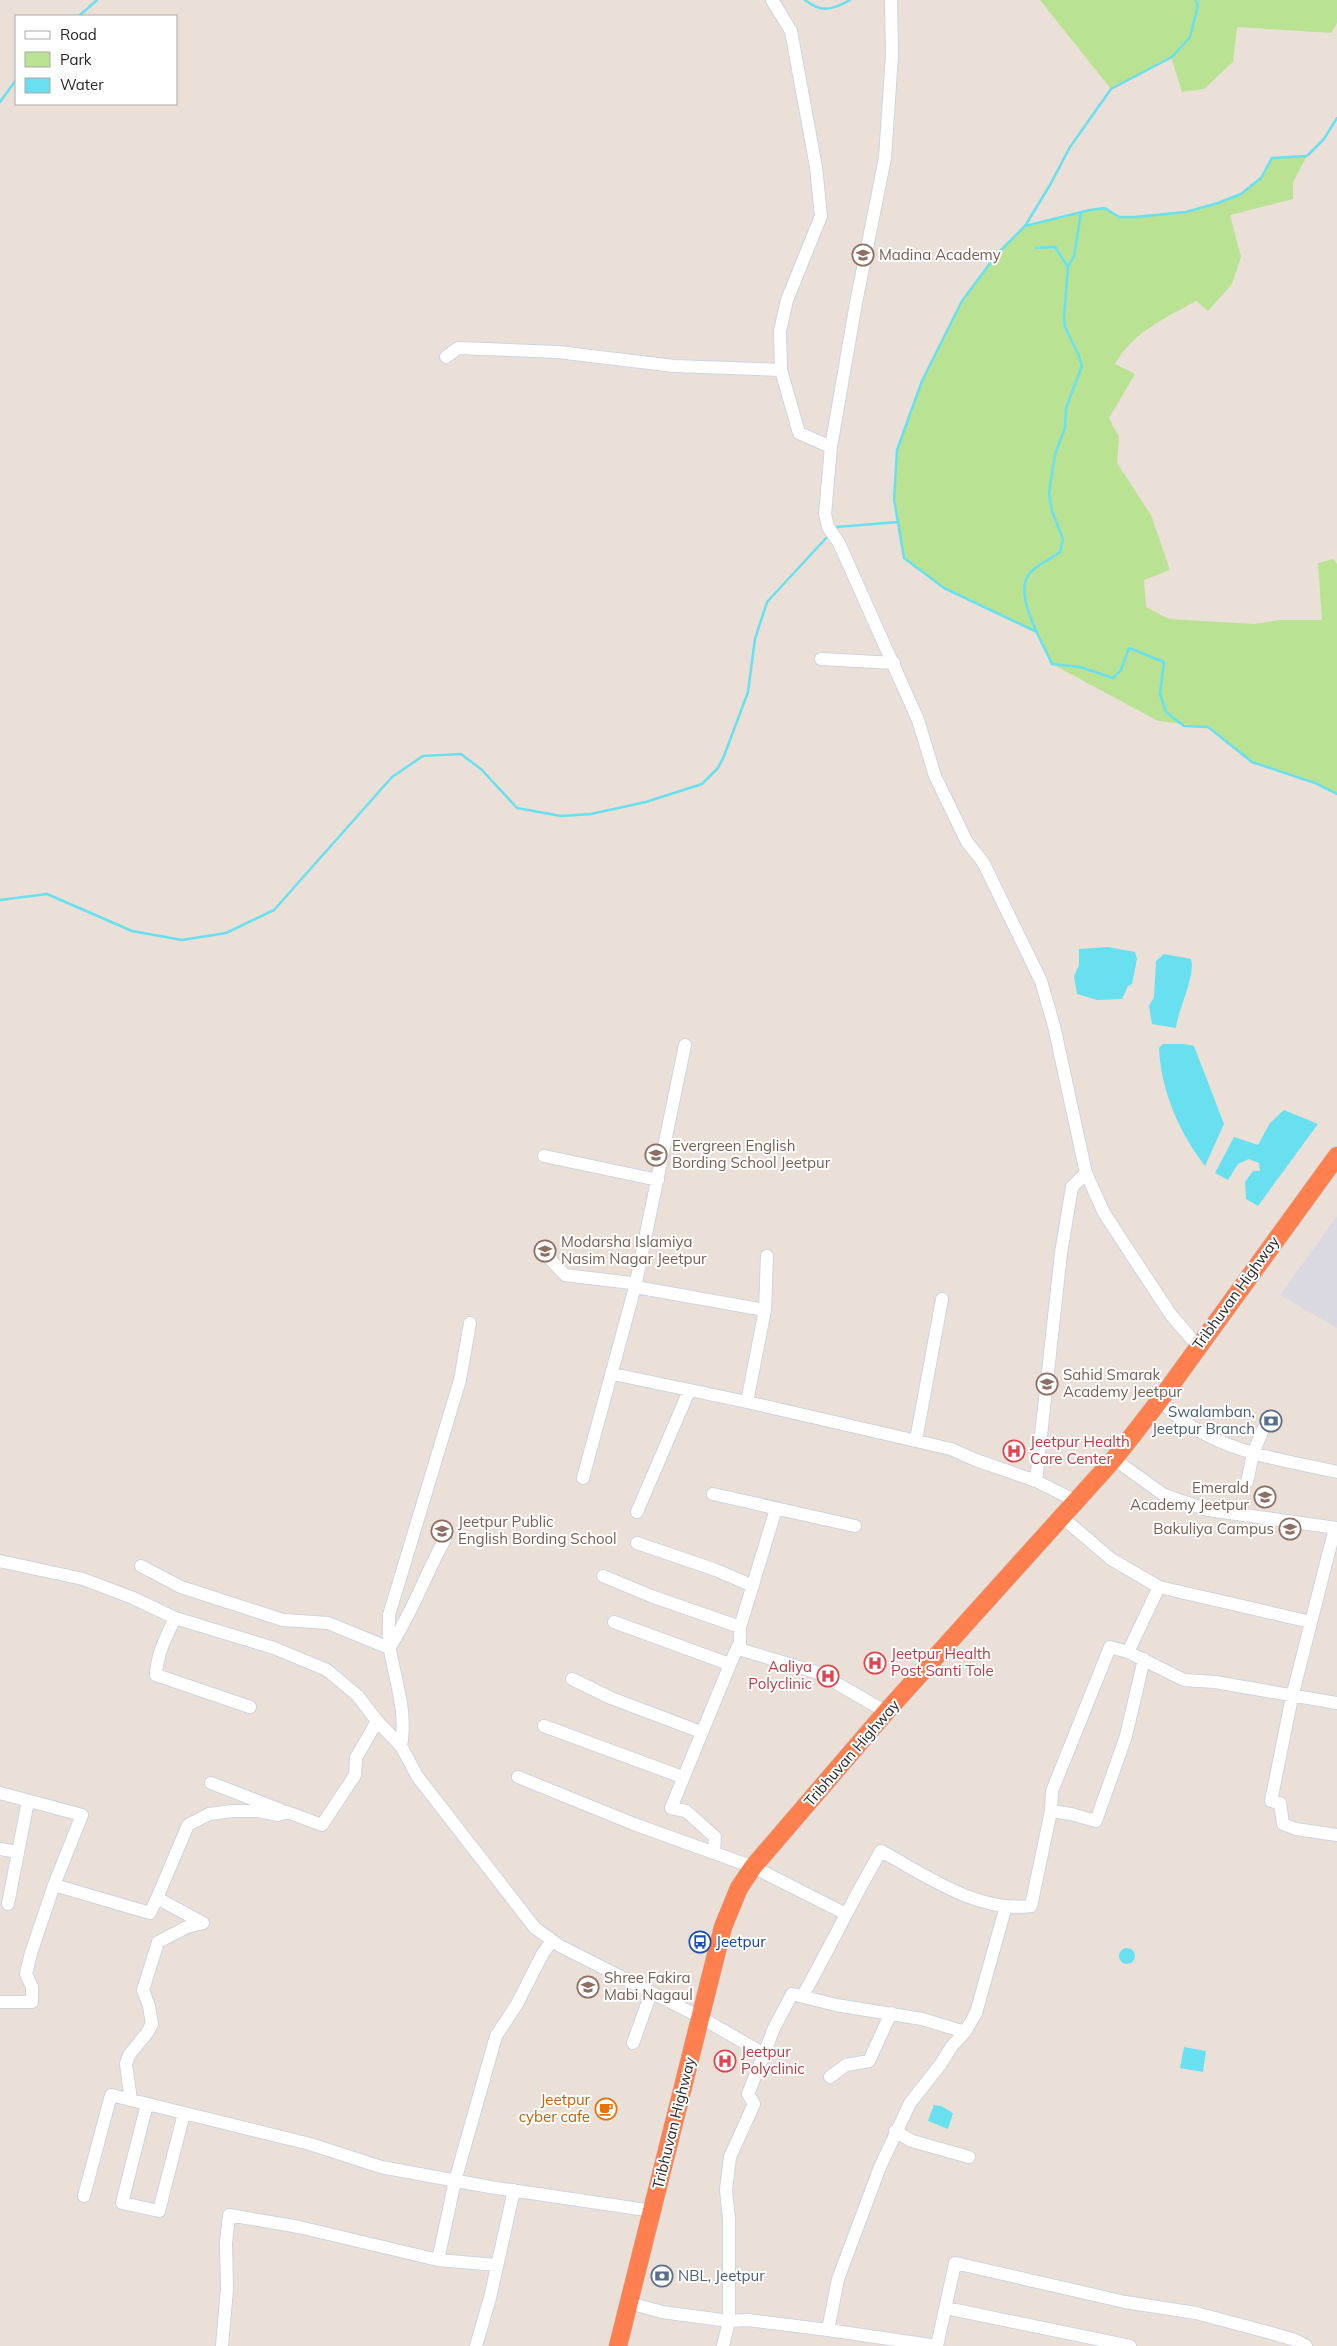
<svg xmlns="http://www.w3.org/2000/svg" width="1337" height="2346" viewBox="0 0 1337 2346" font-family="Mulish,sans-serif">
<rect width="100%" height="100%" fill="#eae0d8"/>
<!-- industrial -->
<path fill="#dad9e2" d="M1337 1216V1328L1280 1295Z"/>
<!-- green -->
<path fill="#bae293" d="M1040 0H1337V23L1331 33 1237 27 1233 62 1204 89 1182 92 1171 57 1111 89Z
M1307 156 1293 182V199L1230 215 1241 257 1232 284 1208 311 1196 301C1164 319 1134 331 1115 364L1135 374 1109 418 1119 437 1117 463 1151 515 1170 570 1144 580 1146 607 1169 619 1255 624 1280 620H1322L1318 563 1333 559 1337 564V794L1315 783 1252 762 1208 727 1158 721 1052 664 1038 632 944 588 904 558 894 499 897 450 922 381 962 301 997 254 1025 226 1090 210 1105 208 1119 217H1135L1186 212 1218 203 1241 194 1261 178 1272 158Z"/>
<!-- water -->
<path fill="#68e0ef" d="M1108 947 1135 952 1137 959 1132 984 1128 986 1122 999 1097 1000 1077 994 1074 976 1079 965V949Z
M1164 954 1191 959C1196 976 1178 1009 1176 1028L1152 1024 1149 1006 1154 997 1156 961Z
M1163 1044H1184L1194 1046 1224 1124 1205 1166C1179 1132 1161 1091 1159 1048Z
M1284 1110 1318 1124 1258 1206 1246 1199 1245 1182 1253 1171H1260L1259 1163 1249 1159 1238 1164 1228 1180 1215 1173 1234 1137 1258 1145 1270 1123Z
M1119 1956a8 8 0 1 1 16 0a8 8 0 1 1-16 0Z
M1184 2047 1206 2051 1203 2072 1180 2068Z
M934 2105 941 2106 953 2113 948 2129 928 2121Z"/>
<g fill="none" stroke-linecap="round" stroke-linejoin="round">
<!-- stream -->
<path stroke="#68e0ef" stroke-width="2.5" d="M805 0C821 13 833 10 850 0
M79 16 97 0
M0 102 16 80
M1025 226 1090 210 1105 208 1119 217H1135L1186 212 1218 203 1241 194 1261 178 1272 158 1307 156 1324 139 1337 118
M1036 248 1055 247 1068 267 1064 318 1065 327 1079 356 1082 366 1066 408 1065 428 1055 454 1049 493 1052 511 1063 539 1060 552C1051 559 1035 566 1029 574 1013 595 1043 643 1052 664L1080 667 1113 678 1121 670 1129 648 1164 662 1160 694 1166 712 1184 726 1208 727 1252 762 1315 783 1337 794
M1068 267 1074 256 1081 213
M834 530 837 527 898 522
M1037 632 944 588 904 558 894 499 897 450 922 381 962 301 997 254 1025 226 1050 185 1070 147 1111 89 1172 57 1190 37 1198 6 1196 0
M0 900 47 894 132 931 182 940 226 933 274 910 392 777 423 756 461 754 482 770 517 808 561 816 591 814 646 802 702 784 718 768 724 756 748 692 755 639 767 602 828 536"/>
<!-- minor casing -->
<g stroke="#cdd4e1" stroke-width="14">
<path id="minor" d="M772 0 791 31 816 167 821 216 787 300 780 331 781 370 799 433 831 447 825 514 828 527 839 543 918 720 935 776 967 842 983 862 1041 981 1054 1026 1086 1173 1104 1213 1171 1315 1198 1346
M446 357 458 348 558 352 674 366 781 370
M831 447 856 303 885 158 892 55 891 0
M821 659 894 663
M544 1156 658 1180
M549 1258 565 1275 631 1283 635 1287 765 1310
M613 1374 747 1402 951 1449 976 1460 1036 1481 1078 1502
M1160 1400C1205 1450 1275 1458 1337 1472
M747 1402 765 1310 767 1256
M916 1440 942 1299
M1114 1459 1164 1495 1208 1510 1337 1528
M583 1478 635 1287 685 1045
M1036 1481 1061 1253 1072 1187 1086 1173
M1247 1482 1253 1454 1263 1429
M713 1494 855 1526
M637 1512 689 1391
M1063 1518 1111 1559 1159 1587 1311 1622
M1335 1528 1292 1697 1271 1801 1280 1803 1283 1824 1296 1829 1337 1835
M637 1543 716 1570 753 1586
M0 1561 83 1579 133 1598 175 1618 274 1648 327 1670 358 1696 377 1721 401 1746 417 1776 535 1928 560 1946 700 2017 764 2054 748 2094 754 2104 730 2157 726 2190 729 2219V2321L723 2346
M141 1566 181 1587 283 1620 328 1623 389 1648C412 1614 425 1575 445 1539
M603 1576 651 1596 740 1627
M175 1618C166 1637 157 1654 156 1675L250 1707
M614 1622 729 1664
M736 1650 740 1643V1627L776 1509
M1128 1652 1159 1587
M572 1679 611 1698 701 1732
M544 1726 682 1777
M401 1746C407 1713 396 1683 390 1650 388 1639 389 1627 389 1615L460 1380 470 1323
M518 1777 634 1824 753 1867 846 1914
M211 1783 281 1810
M0 1793 82 1815 54 1885 31 1953 26 1974 32 1987V2002H0
M1051 1811 1052 1791 1110 1647 1128 1652 1184 1680 1215 1682 1337 1703
M0 1849 18 1852
M714 1853 715 1837 686 1811 671 1808 736 1650H742L819 1673 886 1712
M54 1885 150 1913 157 1898
M8 1904 28 1801
M203 1923 157 1898 188 1825 209 1814 232 1811H258L278 1815 287 1812 322 1825 355 1775 356 1758 377 1721
M803 1995C830 1948 853 1898 881 1851 925 1875 978 1913 1031 1906L1051 1811 1071 1814 1096 1821 1126 1736 1144 1659
M633 2043 651 1993
M764 2054 774 2028 792 1994 836 2005 922 2019 965 2032
M830 2077 846 2065 869 2061 891 2013
M131 2100 126 2064 129 2055 147 2033 152 2024 149 2006 143 1990 158 1942 187 1927 203 1923
M147 2104 122 2203 159 2211 184 2113
M895 2131 912 2141 969 2157
M84 2196 111 2095 310 2144 381 2167 490 2187 653 2211
M438 2260 455 2181 496 2036 517 2004 543 1953 552 1941
M630 2303 662 2312 729 2321 748 2320 828 2330 937 2346
M946 2308 1130 2346
M828 2330 838 2279 880 2167 910 2103 940 2065 952 2046 965 2032 976 2013 1006 1906
M222 2346 227 2289 226 2243 229 2215 299 2227 438 2260 496 2265
M476 2346 490 2298 514 2190
M937 2346 955 2263 1125 2302 1196 2313 1271 2333 1295 2340 1306 2346"/>
</g>
<!-- highway casing -->
<g stroke="#c3c3c3" stroke-width="19">
<path id="highway" d="M618 2346 723 1927 739 1888 753 1867 886 1712 1114 1459 1160 1400 1337 1156"/>
</g>
<!-- minor -->
<use href="#minor" stroke="#fff" stroke-width="12"/>
<!-- highway -->
<use href="#highway" stroke="#ff7f4e" stroke-width="18"/>
</g>
<!-- icons -->
<defs>
<g id="school-ring" transform="scale(1.125)"><circle r="9.5" fill="#fff" stroke="#8d6e63" stroke-width="1.5"/><path d="M0-5L7-2L0 1L-7-2ZM-4 1L0 2.5L4 1V4Q0 6-4 4Z" fill="#8d6e63"/></g>
<g id="bank-ring" transform="scale(1.125)"><circle r="9.5" fill="#fff" stroke="#5c6f8a" stroke-width="1.5"/><path d="M-6-4H6V4H-6ZM0-2.3a2.3 2.3 0 1 0 0 4.6a2.3 2.3 0 1 0 0-4.6Z" fill="#5c6f8a"/></g>
<g id="hospital-ring" transform="scale(1.125)"><circle r="9.5" fill="#fff" stroke="#e0444e" stroke-width="1.5"/><path d="M-5-5h3v3.5h4V-5h3V5h-3V1.5h-4V5h-3Z" fill="#e0444e"/></g>
<g id="bus-ring" transform="scale(1.125)"><circle r="9.5" fill="#fff" stroke="#1a4fb4" stroke-width="1.5"/><path d="M-5-6H5V4H4V6H2V4H-2V6H-4V4H-5ZM-3.5-4V0h7V-4ZM-3.5 1.2v1.5H-2V1.2ZM2 1.2v1.5H3.5V1.2Z" fill="#1a4fb4"/></g>
<g id="cafe-ring" transform="scale(1.125)"><circle r="9.5" fill="#fff" stroke="#e8710a" stroke-width="1.5"/><path d="M-5.5-4.5H6V0H3Q3 3.5 0 3.5H-2.5Q-5.5 3.5-5.5 0ZM3-3.2v2h1.7v-2ZM-6 4.5H4V6H-6Z" fill="#e8710a"/></g>
</defs>
<g fill-rule="evenodd">
<use href="#school-ring" x="863" y="255"/>
<use href="#school-ring" x="656" y="1155"/>
<use href="#school-ring" x="545" y="1251"/>
<use href="#school-ring" x="1047" y="1384"/>
<use href="#bank-ring" x="1271" y="1421"/>
<use href="#hospital-ring" x="1014" y="1451"/>
<use href="#school-ring" x="1265" y="1497"/>
<use href="#school-ring" x="1290" y="1529"/>
<use href="#school-ring" x="442" y="1531"/>
<use href="#hospital-ring" x="875" y="1663"/>
<use href="#hospital-ring" x="828" y="1676"/>
<use href="#bus-ring" x="700" y="1942"/>
<use href="#school-ring" x="588" y="1987"/>
<use href="#hospital-ring" x="725" y="2061"/>
<use href="#cafe-ring" x="606" y="2109"/>
<use href="#bank-ring" x="662" y="2276"/>
</g>
<g text-anchor="middle" stroke-width="4" stroke-linejoin="round" paint-order="stroke">
<!-- education labels -->
<g font-size="15" fill="#785e54" stroke="#fff" text-anchor="start">
<text x="879" y="260">Madina Academy</text>
<text x="672" y="1151">Evergreen English<tspan x="672" dy="17">Bording School Jeetpur</tspan></text>
<text x="561" y="1247">Modarsha Islamiya<tspan x="561" dy="17">Nasim Nagar Jeetpur</tspan></text>
<text x="1063" y="1380">Sahid Smarak<tspan x="1063" dy="17">Academy Jeetpur</tspan></text>
<text x="1249" y="1493" text-anchor="end">Emerald<tspan x="1249" dy="17">Academy Jeetpur</tspan></text>
<text x="458" y="1527">Jeetpur Public<tspan x="458" dy="17">English Bording School</tspan></text>
<text x="1274" y="1534" text-anchor="end">Bakuliya Campus</text>
<text x="604" y="1983">Shree Fakira<tspan x="604" dy="17">Mabi Nagaul</tspan></text>
</g>
<!-- street labels -->
<g font-size="15" fill="#272727" stroke="#fff">
<text transform="translate(1236 1293) rotate(-54)" y="5">Tribhuvan Highway</text>
<text transform="translate(852 1753) rotate(-49)" y="5">Tribhuvan Highway</text>
<text transform="translate(674 2123) rotate(-76)" y="5">Tribhuvan Highway</text>
</g>
<!-- service labels -->
<g font-size="15" fill="#4e5e75" stroke="#fff" text-anchor="end">
<text x="1255" y="1417">Swalamban,<tspan x="1255" dy="17">Jeetpur Branch</tspan></text>
<text x="678" y="2281" text-anchor="start">NBL, Jeetpur</text>
</g>
<!-- health labels -->
<g font-size="15" fill="#be3a42" stroke="#fff" text-anchor="start">
<text x="1030" y="1447">Jeetpur Health<tspan x="1030" dy="17">Care Center</tspan></text>
<text x="891" y="1659">Jeetpur Health<tspan x="891" dy="17">Post Santi Tole</tspan></text>
<text x="812" y="1672" text-anchor="end">Aaliya<tspan x="812" dy="17">Polyclinic</tspan></text>
<text x="741" y="2057">Jeetpur<tspan x="741" dy="17">Polyclinic</tspan></text>
</g>
<!-- transit labels -->
<g font-size="15" fill="#164399" stroke="#fff" text-anchor="start">
<text x="716" y="1947">Jeetpur</text>
</g>
<!-- food labels -->
<g font-size="15" fill="#c56008" stroke="#fff" text-anchor="end">
<text x="590" y="2105">Jeetpur<tspan x="590" dy="17">cyber cafe</tspan></text>
</g>
</g>
<!-- legend -->
<rect x="15" y="15" width="162" height="90" fill="#ffffff" stroke="#a9a9a9"/>
<rect x="25" y="31" width="25" height="8" fill="#ffffff" stroke="#a9a9a9"/>
<text x="60" y="40" font-size="15" fill="#272727">Road</text>
<rect x="25" y="52" width="25" height="15" fill="#bae293" stroke="#a9a9a9"/>
<text x="60" y="65" font-size="15" fill="#272727">Park</text>
<rect x="25" y="78" width="25" height="15" fill="#68e0ef" stroke="#a9a9a9"/>
<text x="60" y="90" font-size="15" fill="#272727">Water</text>
</svg>
